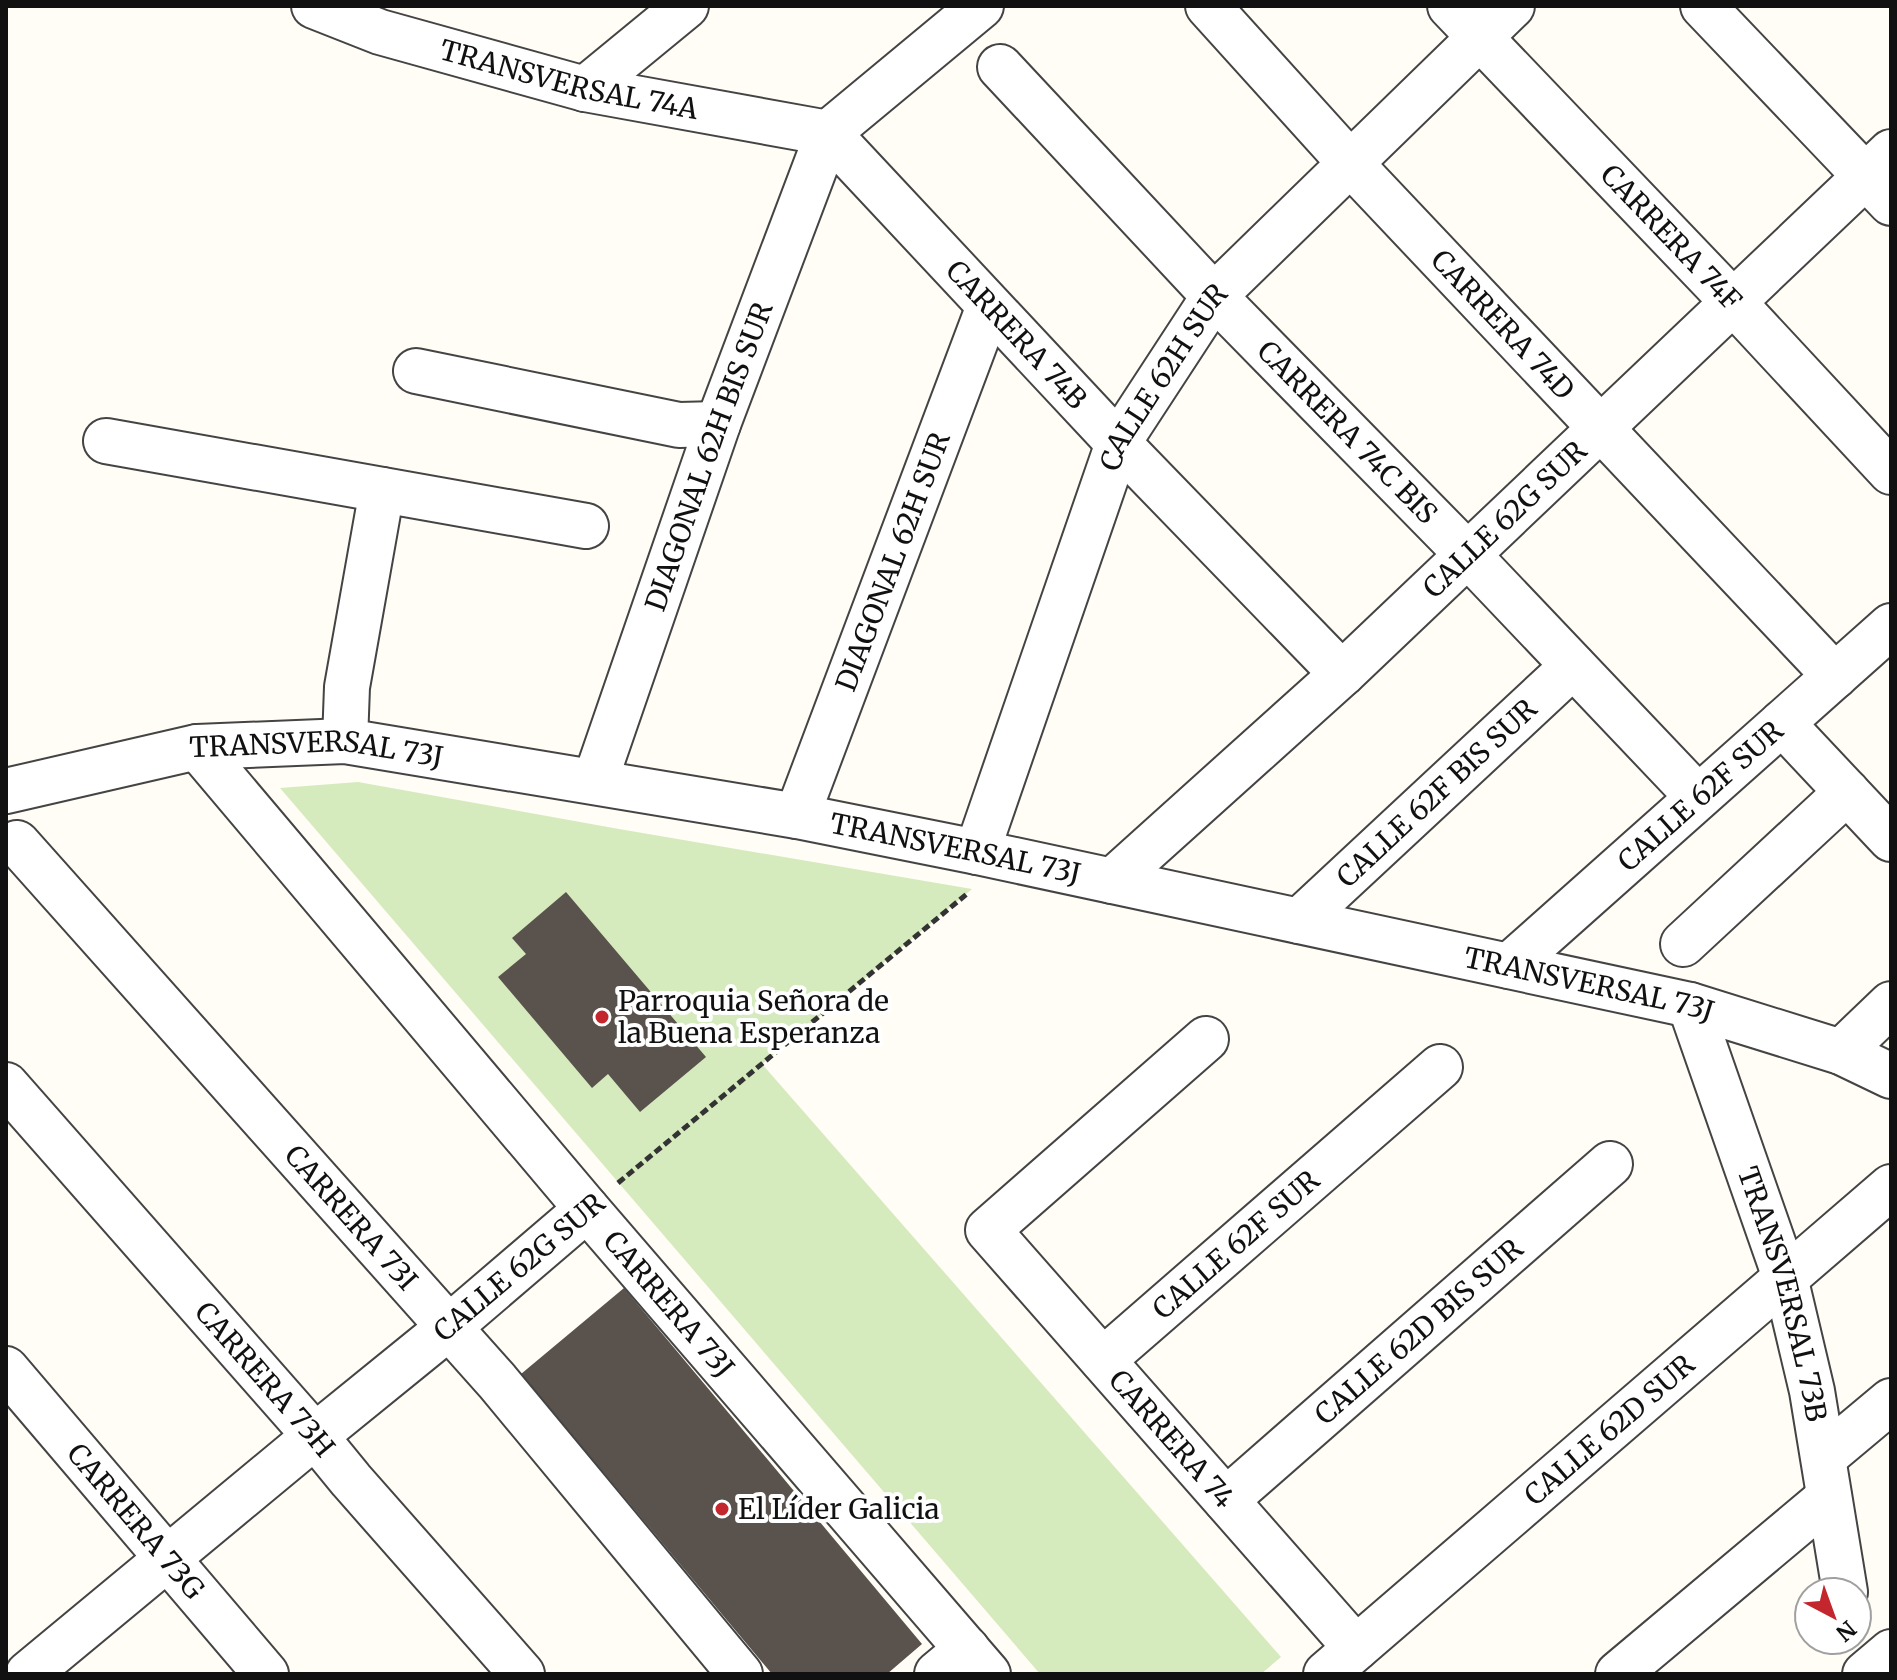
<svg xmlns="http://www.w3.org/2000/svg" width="1897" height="1680" viewBox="0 0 1897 1680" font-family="Merriweather,serif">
<rect width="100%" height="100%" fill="#fffdf5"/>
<!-- green -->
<path fill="#d5ebbd" d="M358 782 619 829 972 889 762 1064 1281 1657 1261 1674H1040L280 788Z"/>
<!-- building -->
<path fill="#5a524d" d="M566 892 706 1057 640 1112 608 1074 592 1088 498 977 526 954 512 938Z
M624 1288 922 1644 887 1674H772L521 1374Z"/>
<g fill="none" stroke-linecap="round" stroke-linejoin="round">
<!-- minor casing -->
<g stroke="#444" stroke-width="48">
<g id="minor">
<path id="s1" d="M314 6 380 32 585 89 828 133"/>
<path id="s2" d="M1208 6 1350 163 1835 676"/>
<path id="s3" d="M1450 6 1733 302 1891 472"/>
<path d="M1703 6 1891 203"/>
<path id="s4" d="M1000 67 1214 296 1468 555 1698 797"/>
<path d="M585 89 686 6"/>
<path id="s5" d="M828 133 1118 443 1342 674"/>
<path d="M416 371 679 425 718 424"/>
<path d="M106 441 586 526"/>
<path d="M1782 723 1891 839"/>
<path d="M345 741 347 687 382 490"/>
<path id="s6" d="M197 747 587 1209 988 1674"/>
<path id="s7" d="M595 781 718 424 828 133 981 6"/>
<path id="s8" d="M6 791 197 747 345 741 797 816 977 852 1690 1005 1841 1052 1891 1076"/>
<path id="s9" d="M797 816 989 306"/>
<path id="s10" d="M17 843 497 1381 740 1674"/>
<path id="s11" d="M977 852 1118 443 1214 296 1512 6"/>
<path id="s12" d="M1112 881 1342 674 1891 152"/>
<path id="s13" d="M1299 921 1573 666"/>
<path d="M1683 944 1847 792"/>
<path id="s14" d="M1509 966 1891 626"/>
<path id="s15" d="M1690 1005 1785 1277 1812 1391 1845 1592"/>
<path id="s16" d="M1206 1039 988 1230 1356 1648"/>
<path d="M1841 1052 1891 1004"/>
<path id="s17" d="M6 1085 315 1436 351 1480 522 1674"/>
<path id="s18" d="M1103 1360 1440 1067"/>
<path id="s19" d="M6 1369 266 1674"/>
<path d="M1824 1457 1891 1401"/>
<path id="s20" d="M1226 1500 1610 1164"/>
<path d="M28 1674 315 1436 448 1328 587 1209"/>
<path d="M937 1674 967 1649"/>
<path id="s21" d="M1326 1674 1891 1187"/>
<path d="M1618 1674 1829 1497"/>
<path d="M1865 1674 1891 1652"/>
</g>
</g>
<!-- path -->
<path stroke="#333" stroke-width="5" stroke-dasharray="8 4" stroke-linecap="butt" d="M618 1183 968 893"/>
<!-- minor -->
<use href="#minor" stroke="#fff" stroke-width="44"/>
</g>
<!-- markers -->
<g fill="#c4262e" stroke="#fff" stroke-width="3">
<circle cx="602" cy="1017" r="8"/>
<circle cx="722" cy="1509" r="8"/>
</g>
<g text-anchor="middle" stroke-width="8" stroke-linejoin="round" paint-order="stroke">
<!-- street labels -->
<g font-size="28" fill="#111" stroke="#fff">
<text dy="10" stroke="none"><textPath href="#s1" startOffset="266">TRANSVERSAL 74A</textPath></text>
<text dy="10" stroke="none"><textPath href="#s3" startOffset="320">CARRERA 74F</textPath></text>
<text dy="10" stroke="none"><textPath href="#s2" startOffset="434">CARRERA 74D</textPath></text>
<text dy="10" stroke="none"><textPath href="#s5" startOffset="276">CARRERA 74B</textPath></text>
<text dy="10" stroke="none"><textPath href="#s11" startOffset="512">CALLE 62H SUR</textPath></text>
<text dy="10" stroke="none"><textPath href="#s4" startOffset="504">CARRERA 74C BIS</textPath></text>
<text dy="10" stroke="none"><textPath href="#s7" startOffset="344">DIAGONAL 62H BIS SUR</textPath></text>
<text dy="10" stroke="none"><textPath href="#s12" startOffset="534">CALLE 62G SUR</textPath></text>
<text dy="10" stroke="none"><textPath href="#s9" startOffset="272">DIAGONAL 62H SUR</textPath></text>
<text dy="10" stroke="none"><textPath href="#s8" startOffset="316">TRANSVERSAL 73J</textPath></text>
<text dy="10" stroke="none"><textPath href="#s13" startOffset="188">CALLE 62F BIS SUR</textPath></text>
<text dy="10" stroke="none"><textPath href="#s14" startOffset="256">CALLE 62F SUR</textPath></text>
<text dy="10" stroke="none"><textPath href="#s8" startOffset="964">TRANSVERSAL 73J</textPath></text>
<text dy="10" stroke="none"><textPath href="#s8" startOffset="1612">TRANSVERSAL 73J</textPath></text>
<text dy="10" stroke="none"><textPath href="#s10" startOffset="502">CARRERA 73I</textPath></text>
<text dy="10" stroke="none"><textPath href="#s18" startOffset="176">CALLE 62F SUR</textPath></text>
<text transform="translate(519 1267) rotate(-40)" y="10">CALLE 62G SUR</text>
<text dy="10" stroke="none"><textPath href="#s15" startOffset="304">TRANSVERSAL 73B</textPath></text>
<text dy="10" stroke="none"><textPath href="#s6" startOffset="730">CARRERA 73J</textPath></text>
<text dy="10" stroke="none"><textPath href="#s20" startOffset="256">CALLE 62D BIS SUR</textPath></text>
<text dy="10" stroke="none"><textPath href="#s17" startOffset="392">CARRERA 73H</textPath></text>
<text dy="10" stroke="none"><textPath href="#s21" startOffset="374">CALLE 62D SUR</textPath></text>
<text dy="10" stroke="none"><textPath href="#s16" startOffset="568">CARRERA 74</textPath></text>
<text dy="10" stroke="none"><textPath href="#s19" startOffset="200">CARRERA 73G</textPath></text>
</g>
<!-- poi labels -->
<g font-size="28" fill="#111" stroke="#fff" text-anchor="start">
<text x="618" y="1011">Parroquia Señora de<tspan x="618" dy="32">la Buena Esperanza</tspan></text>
<text x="738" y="1519">El Líder Galicia</text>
</g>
</g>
<!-- border -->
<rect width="1897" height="1680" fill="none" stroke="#111111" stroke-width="16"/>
<!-- north arrow -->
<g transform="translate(1833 1616) rotate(139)"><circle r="38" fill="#ffffff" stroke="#a0a0a0" stroke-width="2"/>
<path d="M0-6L14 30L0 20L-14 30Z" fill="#c4262e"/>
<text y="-12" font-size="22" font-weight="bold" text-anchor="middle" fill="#111111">N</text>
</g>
</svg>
